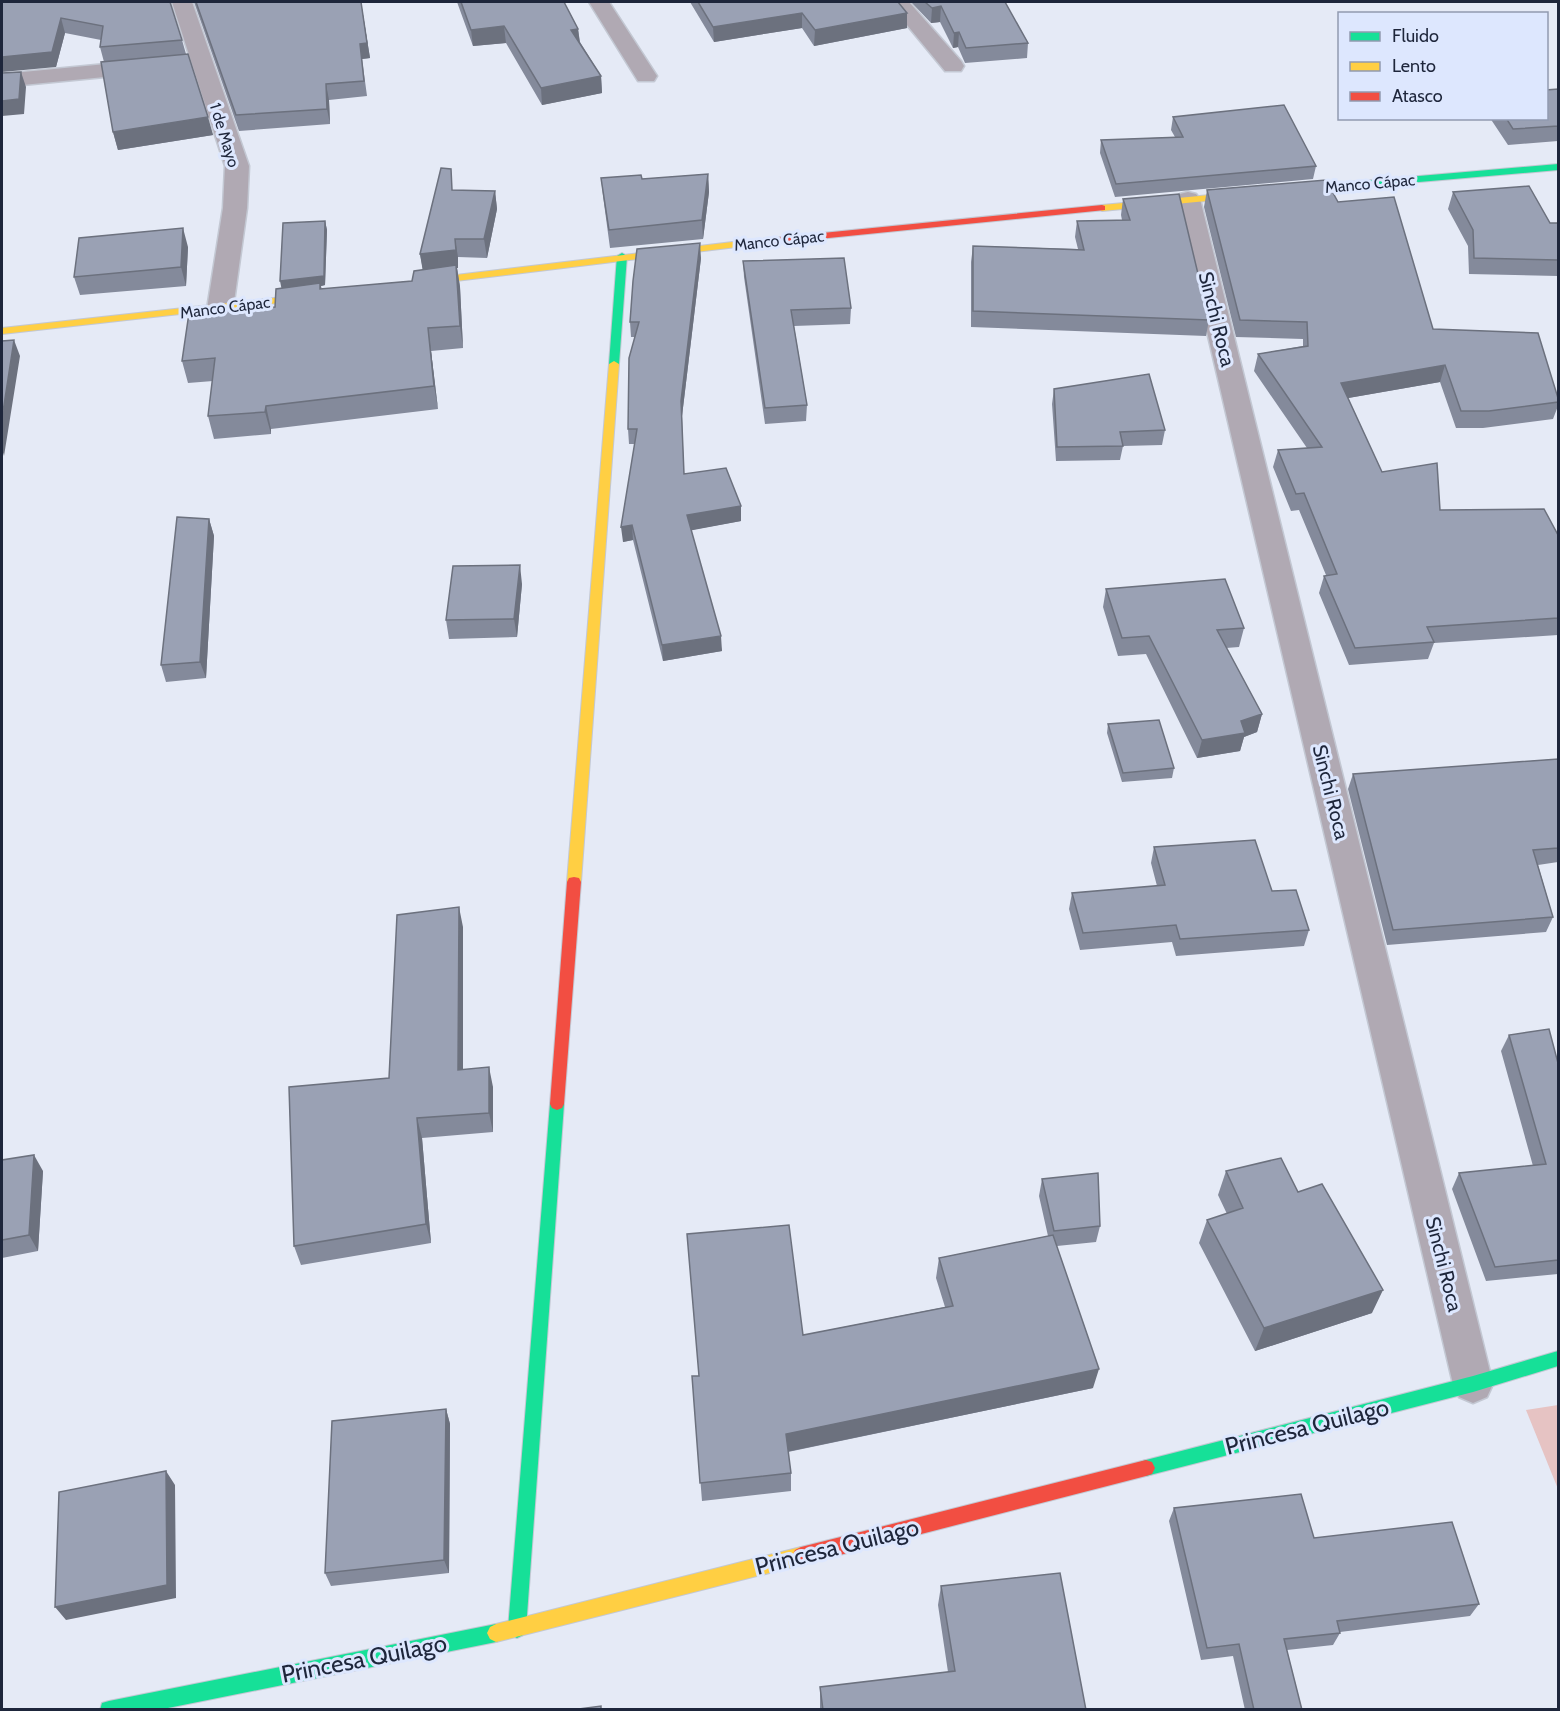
<svg xmlns="http://www.w3.org/2000/svg" width="1560" height="1711" viewBox="0 0 1560 1711" font-family="Cabin,sans-serif">
<rect width="100%" height="100%" fill="#e5eaf6"/>
<!-- green -->
<path fill="#e6c3c3" d="M1558 1405V1489L1526 1410Z"/>
<g fill="none" stroke-linecap="round" stroke-linejoin="round">
<!-- street casing -->
<g stroke="#c3c8d3" stroke-width="3">
<path id="street" d="M172 2H192L249 166 247 208 233 309 229 314 220 317 211 314 207 309 223 208 225 166Z
M589 2H609L657 76 654 81H638Z
M888 2H909L961 61 964 66 961 71H945Z
M148 60 156 62 159 67 156 72 2 87V74Z
M1188 192 1196 194 1200 199 1493 1384 1487 1397 1473 1403 1459 1397 1453 1384 1176 199 1180 194Z"/>
</g>
<!-- fast casing -->
<g stroke="#c3c8d3" stroke-width="2">
<path id="fast" d="M1558 164V170L1361 187 1356 184 1361 181Z
M622 253 627 256 619 364 614 367 609 364 617 256Z
M557 1098 562 1100 564 1104 526 1629 523 1635 517 1638 511 1635 508 1629 550 1104 552 1100Z
M1558 1351V1366L1473 1392 1146 1476 1140 1474 1137 1468 1140 1462 1146 1460 1473 1376Z
M496 1624 502 1627 505 1633 502 1639 496 1642 158 1710H100L102 1703 109 1701Z"/>
</g>
<!-- slow casing -->
<g stroke="#c3c8d3" stroke-width="2">
<path id="slow" d="M1361 181 1366 184 1364 186 1102 211 1097 208 1102 205Z
M741 241 745 242V246L414 286 409 283 414 280Z
M319 293 324 296 323 298 2 334V328Z
M614 361 619 364 581 882 579 886H569L567 882 609 364Z
M801 1547 807 1550 810 1556 807 1562 801 1565 496 1642 490 1639 487 1633 490 1627 496 1624Z"/>
</g>
<!-- jam casing -->
<g stroke="#c3c8d3" stroke-width="2">
<path id="jam" d="M1102 205 1105 206V210L741 247 736 244 741 241Z
M574 877 579 878 581 882 564 1104 562 1108 557 1110 552 1108 550 1104 567 882 569 878Z
M1146 1460 1152 1462 1155 1468 1152 1474 1146 1476 801 1565 795 1562 792 1556 795 1550 801 1547Z"/>
</g>
<!-- street -->
<use href="#street" fill="#b0a9b3" fill-rule="evenodd"/>
<!-- fast -->
<use href="#fast" fill="#16e098" fill-rule="evenodd"/>
<!-- slow -->
<use href="#slow" fill="#ffcf43" fill-rule="evenodd"/>
<!-- jam -->
<use href="#jam" fill="#f24e42" fill-rule="evenodd"/>
</g>
<!-- wall -->
<path fill="#848a9b" d="M2 2 182 40 186 54 213 135 118 150 113 132 104 62 100 47 101 40 65 33 56 67Z
M194 2H361L370 58 362 59 367 96 329 100 330 124 239 131Z
M457 2H564L578 29 580 42 601 76 602 93 542 105 506 43 473 46Z
M690 2H898L907 28 814 46 802 28 714 42Z
M911 2H1005L1028 43 1027 58 965 63 958 47 953 48 940 22 931 23Z
M1558 89V141L1508 145 1490 118H1546Z
M1173 117 1316 166 1313 179 1115 197 1100 153 1101 140 1175 137 1171 130Z
M708 174 709 192 703 239 610 248 603 196 601 178 642 179Z
M454 190 495 191 497 209 487 258 458 257V268H457L460 287 463 348 431 351 438 409 271 429V434L214 439 208 416 213 381 188 383 182 361 275 307 282 288 325 221 327 230 325 285 321 286V289L412 281 423 270 420 254Z
M1207 190 1338 202 1433 329 1558 398V406L1553 419 1483 428H1456L1440 382 1348 398 1382 472 1440 510 1558 535V635L1434 643 1428 659 1349 665 1319 593 1324 576 1326 575 1299 510 1291 511 1273 467 1278 450 1307 448 1254 371 1258 354 1303 346V339L1236 337 1204 207Z
M1453 192 1550 223H1558V276L1469 274 1468 246 1448 209Z
M1123 199 1209 320 1206 336 971 327V262L973 246 1078 249 1075 237 1077 221 1122 220 1121 215Z
M188 247 186 286 80 295 74 277Z
M701 258 682 416 684 474 741 506V521L691 530 722 651 663 661 633 540 623 542 635 444H629L628 429 635 337H631L630 322Z
M743 261 851 308 850 324 794 326 807 405 806 421 765 424 744 277Z
M1054 389 1165 430 1162 445 1123 446 1120 460 1056 461 1052 404Z
M209 519 214 536 206 678 166 682 161 665Z
M522 584 517 637 449 639 446 620Z
M1106 589 1244 628 1239 647 1226 648 1262 714 1257 732 1244 737 1240 751 1197 758 1146 654 1118 656 1103 607Z
M1108 724 1174 768 1172 778 1122 782 1107 733Z
M1558 759V862L1538 865 1553 917 1546 932 1387 945 1348 789 1353 774Z
M1154 847 1272 891 1309 930 1304 946 1176 956 1172 942 1080 950 1069 909 1072 893 1157 886 1151 863Z
M463 927V1069L493 1087V1132L422 1138 431 1243 301 1265 294 1246 389 1078Z
M1509 1035 1558 1063V1274L1486 1281 1452 1189 1459 1173 1533 1166 1501 1051Z
M2 1160 43 1171 38 1251 2 1258Z
M1226 1171 1298 1192 1372 1313 1255 1351 1199 1243 1207 1220 1227 1214 1218 1195Z
M1042 1179 1100 1226 1096 1242 1057 1246 1093 1388 788 1452 791 1473V1491L702 1501 692 1376H699L803 1335 945 1307 936 1278 939 1258 1048 1236 1039 1196Z
M446 1409 450 1424 449 1573 331 1586 325 1573Z
M1174 1508 1314 1538 1479 1604 1470 1616 1340 1632V1633L1333 1645 1287 1650 1302 1710H1245L1233 1656 1201 1660 1169 1521Z
M941 1586 1086 1710H820V1687L948 1672 938 1605Z"/>
<!-- shaded-wall -->
<path fill="#6c717e" d="M361 2 370 58 362 59 367 96 360 44Z
M941 6 940 22 931 23 932 8Z
M802 13V28L714 42 713 27Z
M907 13V28L814 46 815 30Z
M61 18 65 33 56 67 2 72V57Z
M504 26 506 43 473 46 471 30Z
M578 29 580 45 571 30Z
M959 32 958 47 953 48 954 33Z
M21 72 26 87 24 114 2 116V101Z
M601 76 602 93 542 105 541 88Z
M326 84 329 100 330 124 327 109Z
M208 117 213 135 118 150 113 132Z
M708 174 709 192 703 239 702 220Z
M495 191 497 209 487 258 484 239Z
M325 221 327 230 325 285 321 286 325 305 282 291 280 281Z
M183 228 188 247 186 286 181 267Z
M455 239 458 257V268H457L460 287 463 348 460 326 423 272 420 254Z
M700 243 701 258 682 416 681 401Z
M428 328 431 351 438 409 434 386Z
M14 340 20 356 4 456 2 449V418Z
M1445 365 1440 382 1337 400 1341 383Z
M266 406 271 429V434L265 412Z
M741 506V521L688 531 687 515Z
M209 519 214 536 206 678 200 662Z
M632 525 633 540 623 542 621 527Z
M520 565 522 584 517 637 514 619Z
M721 636 722 651 663 661 662 645Z
M1262 714 1257 732 1244 737 1240 751 1197 758 1202 740 1241 721Z
M459 907 463 927V1090L458 1070Z
M489 1067 493 1087V1132L489 1113Z
M417 1118 422 1138 431 1243 426 1224Z
M34 1155 43 1171 38 1251 29 1235Z
M1383 1290 1372 1313 1255 1351 1264 1328Z
M1099 1369 1093 1388 786 1452V1434Z
M446 1409 450 1424 449 1573 444 1560Z
M166 1471 175 1485 176 1598 66 1620 55 1607Z"/>
<!-- building -->
<path fill="#9aa1b4" stroke="#6c717e" stroke-width="1.5" d="M2 2H170L182 40 100 47 103 26 61 18 52 52 2 57Z
M196 2H361L367 43 360 44 364 81 326 84 327 109 236 115Z
M461 2H564L578 29 571 30 601 76 541 88 504 26 471 30Z
M698 2H898L907 13 815 30 802 13 713 27Z
M925 2H1005L1028 43 966 48 959 32 954 33 941 6 932 8Z
M188 54 208 117 113 132 101 62Z
M21 72 19 99 2 101V73Z
M1558 89V126L1513 129 1506 118H1546V90Z
M1284 105 1316 166 1116 184 1101 140 1183 137 1173 117Z
M441 168 451 169 452 190 495 191 484 239H455L456 250 420 254Z
M708 174 702 220 609 230 601 178 641 175 642 179Z
M1326 180 1338 202 1394 197 1433 329 1538 333 1558 398V402L1489 411H1461L1445 365 1341 383 1382 472 1437 463 1440 510 1544 509 1558 535V618L1427 627 1434 642 1355 648 1324 576 1337 574 1304 493 1296 494 1278 450 1322 447 1258 354 1308 346 1307 322 1240 320 1207 190Z
M1529 186 1550 223H1558V260L1474 258 1473 230 1453 192Z
M1179 194 1209 320 973 311V246L1084 250 1077 221 1130 220 1123 199Z
M325 221 324 276 280 281 283 223Z
M183 228 181 267 74 277 79 238Z
M700 243 681 401 684 474 726 468 741 506 687 515 721 636 662 645 632 525 621 527 637 429H628L629 358 639 322H630L633 281 637 249Z
M844 258 851 308 791 310 807 405 765 408 743 261Z
M456 265 460 326 428 328 434 386 266 406 265 412 208 416 215 358 182 361 189 313 275 307 276 289 320 283V289L412 281 414 271Z
M14 340 2 418V341Z
M1149 374 1165 430 1120 432 1123 446 1057 447 1054 389Z
M177 517 209 519 200 662 161 665Z
M520 565 514 619 446 620 453 566Z
M1225 579 1244 628 1217 630 1262 714 1241 721 1245 733 1202 740 1149 636 1122 638 1106 589Z
M1159 720 1174 768 1123 773 1108 724Z
M1558 759V848L1533 850 1553 917 1393 930 1353 774Z
M1255 840 1272 891 1296 890 1309 930 1180 939 1176 925 1083 933 1072 893 1165 885 1154 847Z
M459 907 458 1070 489 1067V1113L417 1118 426 1224 294 1246 289 1087 389 1078 397 915Z
M1549 1029 1558 1063V1260L1495 1267 1459 1173 1546 1164 1509 1035Z
M34 1155 29 1235 2 1240V1160Z
M1281 1158 1298 1192 1322 1184 1383 1290 1264 1328 1207 1220 1243 1208 1226 1171Z
M1098 1173 1100 1226 1054 1231 1042 1179Z
M789 1225 803 1335 953 1306 939 1258 1053 1235 1099 1369 786 1434 791 1473 700 1483 692 1376H699L687 1234Z
M446 1409 444 1560 325 1573 332 1421Z
M166 1471 167 1585 55 1607 59 1492Z
M1301 1494 1314 1538 1452 1522 1479 1604 1337 1621 1340 1633 1284 1639 1302 1710H1254L1239 1644 1207 1648 1174 1508Z
M1060 1573 1086 1710H823L820 1687 955 1671 941 1586Z
M601 1706V1710H571Z"/>
<g text-anchor="middle" stroke-width="6" stroke-linejoin="round" paint-order="stroke">
<!-- far-street labels -->
<g font-size="16" fill="#1e263b" stroke="#dde7fe">
<text transform="translate(225 135) rotate(73)" y="6">1 de Mayo</text>
<text transform="translate(1370 183) rotate(-5)" y="6">Manco Cápac</text>
<text transform="translate(779 240) rotate(-6)" y="6">Manco Cápac</text>
<text transform="translate(225 307) rotate(-7)" y="6">Manco Cápac</text>
</g>
<!-- street labels -->
<g font-size="20" fill="#1e263b" stroke="#dde7fe">
<text transform="translate(1217 319) rotate(76)" y="7">Sinchi Roca</text>
<text transform="translate(1331 792) rotate(76)" y="7">Sinchi Roca</text>
<text transform="translate(1444 1264) rotate(76)" y="7">Sinchi Roca</text>
</g>
<!-- near-street labels -->
<g font-size="24" fill="#1e263b" stroke="#dde7fe">
<text transform="translate(1307 1427) rotate(-14)" y="8">Princesa Quilago</text>
<text transform="translate(837 1547) rotate(-14)" y="8">Princesa Quilago</text>
<text transform="translate(364 1659) rotate(-11)" y="8">Princesa Quilago</text>
</g>
</g>
<!-- border -->
<rect width="1560" height="1711" fill="none" stroke="#1e263b" stroke-width="6"/>
<!-- legend -->
<rect x="1338" y="12" width="210" height="108" fill="#dde7fe" stroke="#919ab0" stroke-width="1.5"/>
<rect x="1350" y="32" width="30" height="9" fill="#16e098" stroke="#919ab0" stroke-width="1.5"/>
<text x="1392" y="42" font-size="18" fill="#1e263b">Fluido</text>
<rect x="1350" y="62" width="30" height="9" fill="#ffcf43" stroke="#919ab0" stroke-width="1.5"/>
<text x="1392" y="72" font-size="18" fill="#1e263b">Lento</text>
<rect x="1350" y="92" width="30" height="9" fill="#f24e42" stroke="#919ab0" stroke-width="1.5"/>
<text x="1392" y="102" font-size="18" fill="#1e263b">Atasco</text>
</svg>
